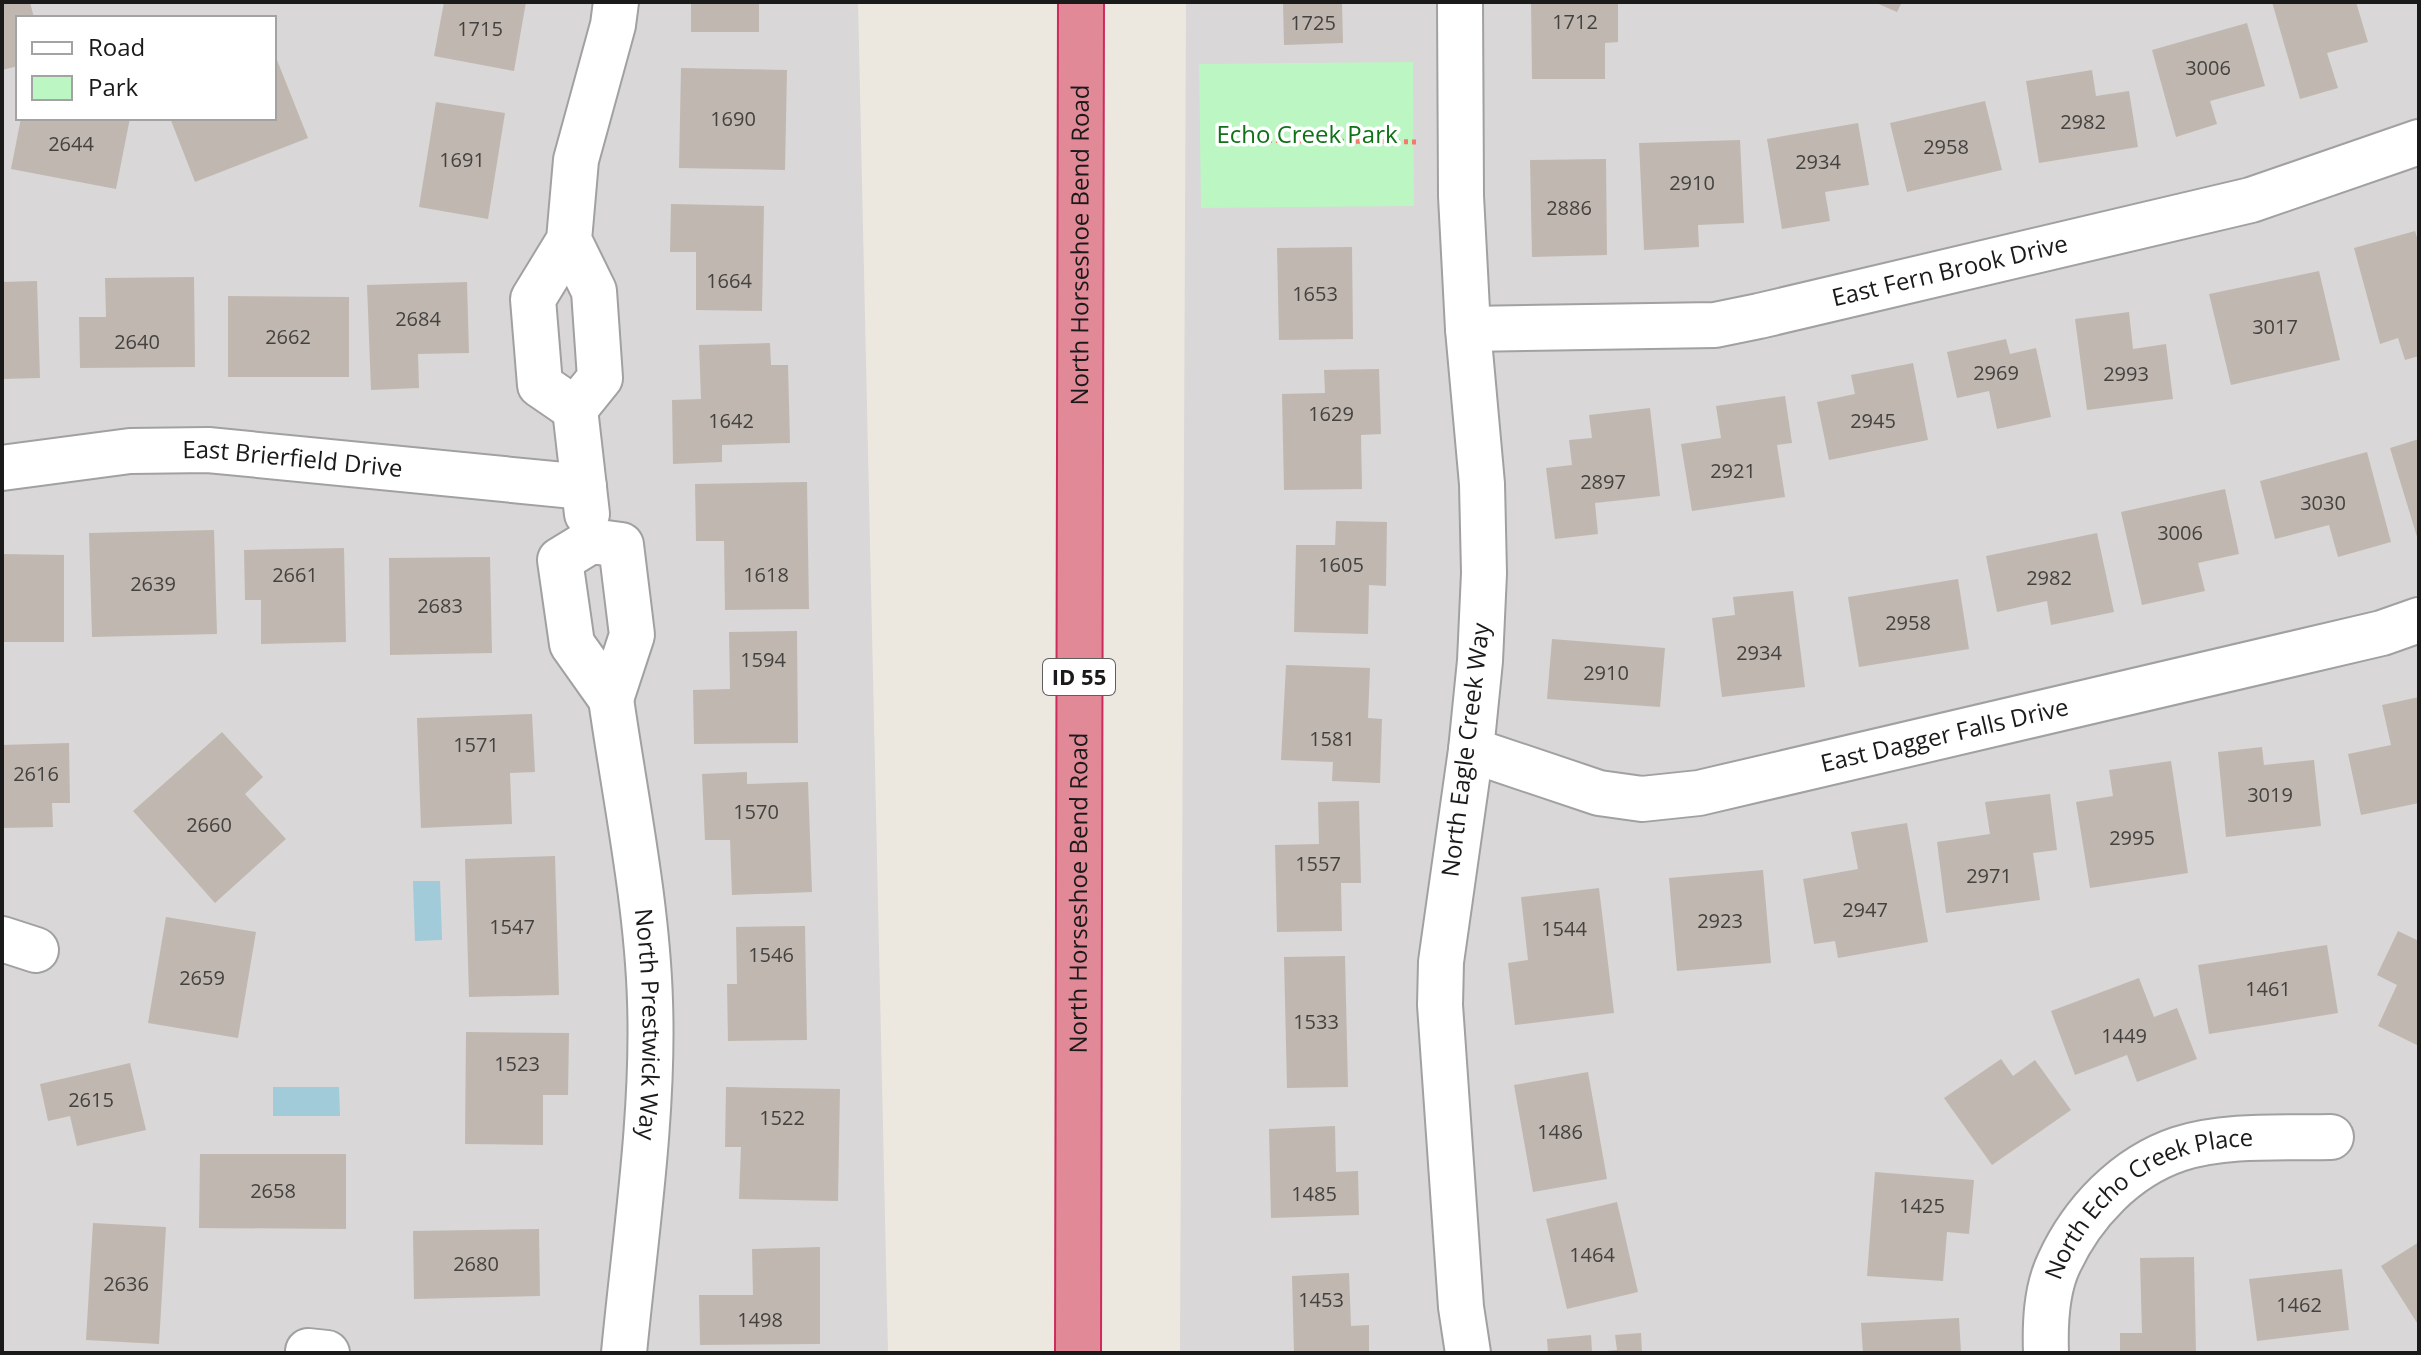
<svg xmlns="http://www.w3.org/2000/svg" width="2421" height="1355" viewBox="0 0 2421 1355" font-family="'Open Sans',sans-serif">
<rect width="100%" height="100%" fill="#ece8e0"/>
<!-- residential -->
<path fill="#d9d7d7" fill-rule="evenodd" d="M2 2H858L888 1353H2ZM18 18H274V118H18Z
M1186 2H2419V1353H1180Z"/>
<!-- park -->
<path fill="#bcf6c2" d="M1413 62 1414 206 1201 208 1199 64Z"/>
<!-- water -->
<path fill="#a1cbd9" d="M413 881H440L442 940 415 941Z
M273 1087H339L340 1116H273Z"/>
<!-- building -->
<path fill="#c0b8b0" d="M2 2H30L34 18H18V66L2 70Z
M444 2H526L514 71 434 56Z
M691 2H759V32H691Z
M1283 2H1342L1343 43 1284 45Z
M1531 2H1618V42L1605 43V79H1532Z
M1874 2H1902L1897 12Z
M2272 2H2356L2368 42 2327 53 2338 88 2300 99Z
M2247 23 2265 86 2210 101 2217 124 2176 137 2152 50Z
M277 60 308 138 195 182 170 118H274V61Z
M681 68 787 70 785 170 679 168Z
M2092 70 2096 96 2129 91 2138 147 2039 163 2026 81Z
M1985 101 2002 170 1907 192 1890 123Z
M436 102 505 113 488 219 419 207Z
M21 118H130L116 189 11 169Z
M1858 123 1869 185 1825 192 1830 221 1782 229 1767 139Z
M1740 140 1744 223 1698 225 1699 247 1644 250 1639 143Z
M1606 159 1607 255 1532 257 1530 160Z
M671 204 764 206 762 311 696 310V252H670Z
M2415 231 2419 244V356L2405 360 2398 338 2380 344 2354 248Z
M1352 247 1353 339 1279 340 1277 248Z
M2319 271 2340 360 2231 385 2209 294Z
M194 277 195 367 80 368 79 317H106L105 278Z
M37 281 40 378 2 379V282Z
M467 282 469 353 418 354 419 388 371 390 367 285Z
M228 296 349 297V377H228Z
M2129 312 2133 349 2166 344 2173 399 2087 410 2075 319Z
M2006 339 2010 354 2036 348 2051 417 1997 429 1989 391 1957 398 1947 352Z
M770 343 771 365H788L790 443 722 445V462L673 464 672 400 701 399 699 345Z
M1913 363 1928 440 1829 460 1817 402 1855 394 1851 375Z
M1379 369 1381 434 1361 435 1362 489 1284 490 1282 394 1325 393 1324 370Z
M1785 396 1792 443 1777 445 1785 497 1692 511 1681 444 1721 438 1716 406Z
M1650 408 1660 496 1595 503 1598 534 1555 539 1546 468 1572 465 1569 440 1592 438 1589 415Z
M2419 439V540H2418L2390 448Z
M2367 452 2391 542 2338 557 2329 525 2275 539 2260 481Z
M807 482 809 609 725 610 724 541H696L695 484Z
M2225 489 2239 554 2198 563 2205 591 2142 605 2121 512Z
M1336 521 1387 522 1386 586 1369 585 1368 634 1294 632 1296 545H1335Z
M214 530 217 634 92 637 89 533Z
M2097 533 2114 612 2051 625 2047 601 1997 612 1986 556Z
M344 548 346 642 261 644V600H245L244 550Z
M2 554 64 555V642H2Z
M490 557 492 653 390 655 389 558Z
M1958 579 1969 649 1859 667 1848 597Z
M1793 591 1805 687 1722 697 1712 618 1735 615 1733 597Z
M797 631 798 743 694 744 693 690 730 689 729 632Z
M1552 639 1665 648 1660 707 1547 699Z
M1286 665 1370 668 1368 718 1382 719 1380 783 1332 781 1333 762 1281 760Z
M2419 697V803L2361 815 2348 754 2391 745 2382 705Z
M532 714 535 772 510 773 512 824 421 828 417 718Z
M222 732 263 777 245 794 286 839 215 903 133 811Z
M69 743 70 803H52L53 827 2 828V745Z
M2262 747 2264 765 2314 760 2321 826 2226 837 2218 752Z
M2171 761 2188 873 2090 888 2076 802 2113 796 2109 770Z
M747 772V784L808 782 812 892 732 895 730 840H705L702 774Z
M2050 794 2057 850 2033 853 2040 900 1946 913 1937 842 1990 834 1985 802Z
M1359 801 1361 883H1341L1342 931 1277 932 1275 845 1319 844 1318 802Z
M1907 823 1928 942 1838 958 1835 941 1814 944 1803 879 1858 869 1851 832Z
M555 856 559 995 469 997 465 859Z
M1763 870 1771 963 1677 971 1669 878Z
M1599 888 1614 1013 1515 1025 1508 963 1528 960 1521 897Z
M166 917 256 932 238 1038 148 1023Z
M805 926 807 1040 728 1041 727 984H737L736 927Z
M2398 931 2419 941V1046L2378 1026 2397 985 2377 975Z
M2327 945 2338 1013 2209 1034 2198 965Z
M1345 956 1348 1087 1287 1088 1284 957Z
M2139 978 2154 1017 2177 1008 2197 1059 2137 1082 2127 1055 2075 1075 2051 1011Z
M466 1032 569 1033 568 1095H543V1145L465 1144Z
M2001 1059 2013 1076 2035 1060 2071 1110 1992 1165 1944 1098Z
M130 1063 146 1130 77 1146 70 1116 48 1121 40 1084Z
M1588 1072 1607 1179 1533 1192 1514 1085Z
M726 1087 840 1089 838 1201 739 1199 741 1147H725Z
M1335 1126 1336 1172 1358 1171 1359 1215 1271 1218 1269 1129Z
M200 1154H346V1229L199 1228Z
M1875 1172 1974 1180 1969 1234 1947 1232 1943 1281 1867 1276Z
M1617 1202 1638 1292 1567 1309 1546 1219Z
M93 1223 166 1227 159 1344 86 1340Z
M539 1229 540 1296 414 1299 413 1231Z
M2419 1242V1326L2381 1266Z
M820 1247V1344L700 1345 699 1295H753L752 1249Z
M2194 1257 2196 1353H2120V1333H2142L2140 1258Z
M2342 1269 2349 1330 2257 1341 2249 1279Z
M1349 1273 1351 1326 1369 1325V1353H1294L1292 1276Z
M1959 1318 1961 1353H1863L1861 1323Z
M1641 1333 1642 1353H1606V1351L1617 1350 1615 1335Z
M1591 1335 1592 1353H1548L1547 1339Z"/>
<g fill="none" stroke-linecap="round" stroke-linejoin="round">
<!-- minor casing -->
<g stroke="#a1a1a1" stroke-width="48">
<g id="minor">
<path d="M1460 2 1461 196 1468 329 1482 484 1484 573 1480 661 1471 750 1441 962 1440 1005 1461 1307 1468 1353"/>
<path d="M569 240 594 291 600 378 575 409 540 385 533 299 569 240 576 160 613 25 616 2"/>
<path id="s1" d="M1468 329 1715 325 1759 316 2251 200 2419 142"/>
<path d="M575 409 587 514"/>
<path id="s2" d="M2 468 130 451 208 450 584 487"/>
<path d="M591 541 621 545 632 635 611 699 572 644 560 560Z"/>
<path id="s3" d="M611 699C625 797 647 902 650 1001 654 1116 635 1238 624 1353"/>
<path id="s4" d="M1471 750 1599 793 1642 799 1699 793 2382 633 2419 620"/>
<path d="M2 939 36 950"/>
<path d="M308 1351 327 1353"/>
<path id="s5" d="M2046 1353C2045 1324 2046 1290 2059 1263 2082 1213 2125 1167 2179 1149 2225 1134 2283 1138 2331 1137"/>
</g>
</g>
<!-- highway casing -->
<g stroke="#cd2a5e" stroke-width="48">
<g id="highway">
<path id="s6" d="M1078 1353 1081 2"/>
</g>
</g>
<!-- path -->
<path stroke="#f47a69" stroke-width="5" stroke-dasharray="4 4" stroke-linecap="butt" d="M1236 140 1420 142"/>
<!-- minor -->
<use href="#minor" stroke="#fff" stroke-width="44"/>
<!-- highway -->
<use href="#highway" stroke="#e28998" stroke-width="44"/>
</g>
<g text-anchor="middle" stroke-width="7" stroke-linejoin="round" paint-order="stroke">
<!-- number labels -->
<g font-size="20" fill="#444240">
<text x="1575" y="29">1712</text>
<text x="1313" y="30">1725</text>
<text x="480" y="36">1715</text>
<text x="2208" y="75">3006</text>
<text x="733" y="126">1690</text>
<text x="2083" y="129">2982</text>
<text x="71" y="151">2644</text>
<text x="1946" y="154">2958</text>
<text x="462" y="167">1691</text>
<text x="1818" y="169">2934</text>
<text x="1692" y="190">2910</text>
<text x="1569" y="215">2886</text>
<text x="729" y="288">1664</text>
<text x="1315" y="301">1653</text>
<text x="418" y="326">2684</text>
<text x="2275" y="334">3017</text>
<text x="288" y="344">2662</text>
<text x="137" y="349">2640</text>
<text x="1996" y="380">2969</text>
<text x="2126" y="381">2993</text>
<text x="1331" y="421">1629</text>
<text x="731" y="428">1642</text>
<text x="1873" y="428">2945</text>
<text x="1733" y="478">2921</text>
<text x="1603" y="489">2897</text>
<text x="2323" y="510">3030</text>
<text x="2180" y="540">3006</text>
<text x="1341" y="572">1605</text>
<text x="295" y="582">2661</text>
<text x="766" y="582">1618</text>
<text x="2049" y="585">2982</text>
<text x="153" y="591">2639</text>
<text x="440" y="613">2683</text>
<text x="1908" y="630">2958</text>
<text x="1759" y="660">2934</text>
<text x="763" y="667">1594</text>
<text x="1606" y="680">2910</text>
<text x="1332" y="746">1581</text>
<text x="476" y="752">1571</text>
<text x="36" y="781">2616</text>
<text x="2270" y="802">3019</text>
<text x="756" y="819">1570</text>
<text x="209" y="832">2660</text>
<text x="2132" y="845">2995</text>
<text x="1318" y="871">1557</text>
<text x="1989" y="883">2971</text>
<text x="1865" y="917">2947</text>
<text x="1720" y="928">2923</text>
<text x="512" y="934">1547</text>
<text x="1564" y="936">1544</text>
<text x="771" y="962">1546</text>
<text x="202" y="985">2659</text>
<text x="2268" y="996">1461</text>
<text x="1316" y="1029">1533</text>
<text x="2124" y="1043">1449</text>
<text x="517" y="1071">1523</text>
<text x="91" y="1107">2615</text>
<text x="782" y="1125">1522</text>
<text x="1560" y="1139">1486</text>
<text x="273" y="1198">2658</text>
<text x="1314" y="1201">1485</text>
<text x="1922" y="1213">1425</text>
<text x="1592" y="1262">1464</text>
<text x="476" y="1271">2680</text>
<text x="126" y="1291">2636</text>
<text x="1321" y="1307">1453</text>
<text x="2299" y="1312">1462</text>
<text x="760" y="1327">1498</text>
</g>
<!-- shield labels -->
<rect fill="#fff" stroke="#5f5f5f" stroke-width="2" x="1043" y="659" width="72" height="36" rx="6"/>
<g font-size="22" font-weight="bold" fill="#1a1a1a">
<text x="1079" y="685">ID 55</text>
</g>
<!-- park labels -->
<g font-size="24" fill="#0f7219" stroke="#fff">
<text x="1307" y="143">Echo Creek Park</text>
</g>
<!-- street labels -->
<g font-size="24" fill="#1a1a1a" stroke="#fff">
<text dy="8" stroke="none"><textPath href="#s6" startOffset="1108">North Horseshoe Bend Road</textPath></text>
<text dy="8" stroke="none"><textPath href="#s1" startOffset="488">East Fern Brook Drive</textPath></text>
<text dy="8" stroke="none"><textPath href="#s2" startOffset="292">East Brierfield Drive</textPath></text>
<text dy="8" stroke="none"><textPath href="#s4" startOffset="488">East Dagger Falls Drive</textPath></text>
<text transform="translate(1466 750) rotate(-83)" y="8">North Eagle Creek Way</text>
<text dy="8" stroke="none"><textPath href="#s6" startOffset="460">North Horseshoe Bend Road</textPath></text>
<text dy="8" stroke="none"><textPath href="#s3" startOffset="328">North Prestwick Way</textPath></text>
<text dy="8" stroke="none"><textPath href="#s5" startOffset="206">North Echo Creek Place</textPath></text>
</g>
</g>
<!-- border -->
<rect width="2421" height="1355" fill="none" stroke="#1a1a1a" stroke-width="8"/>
<!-- legend -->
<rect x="16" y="16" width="260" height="104" fill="#ffffff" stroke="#a3a3a3" stroke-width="2"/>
<rect x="32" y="42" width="40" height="12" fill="#ffffff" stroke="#a3a3a3" stroke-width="2"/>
<text x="88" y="56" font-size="24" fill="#1a1a1a">Road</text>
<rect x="32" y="76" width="40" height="24" fill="#bcf6c2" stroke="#a3a3a3" stroke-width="2"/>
<text x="88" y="96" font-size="24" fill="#1a1a1a">Park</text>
</svg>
